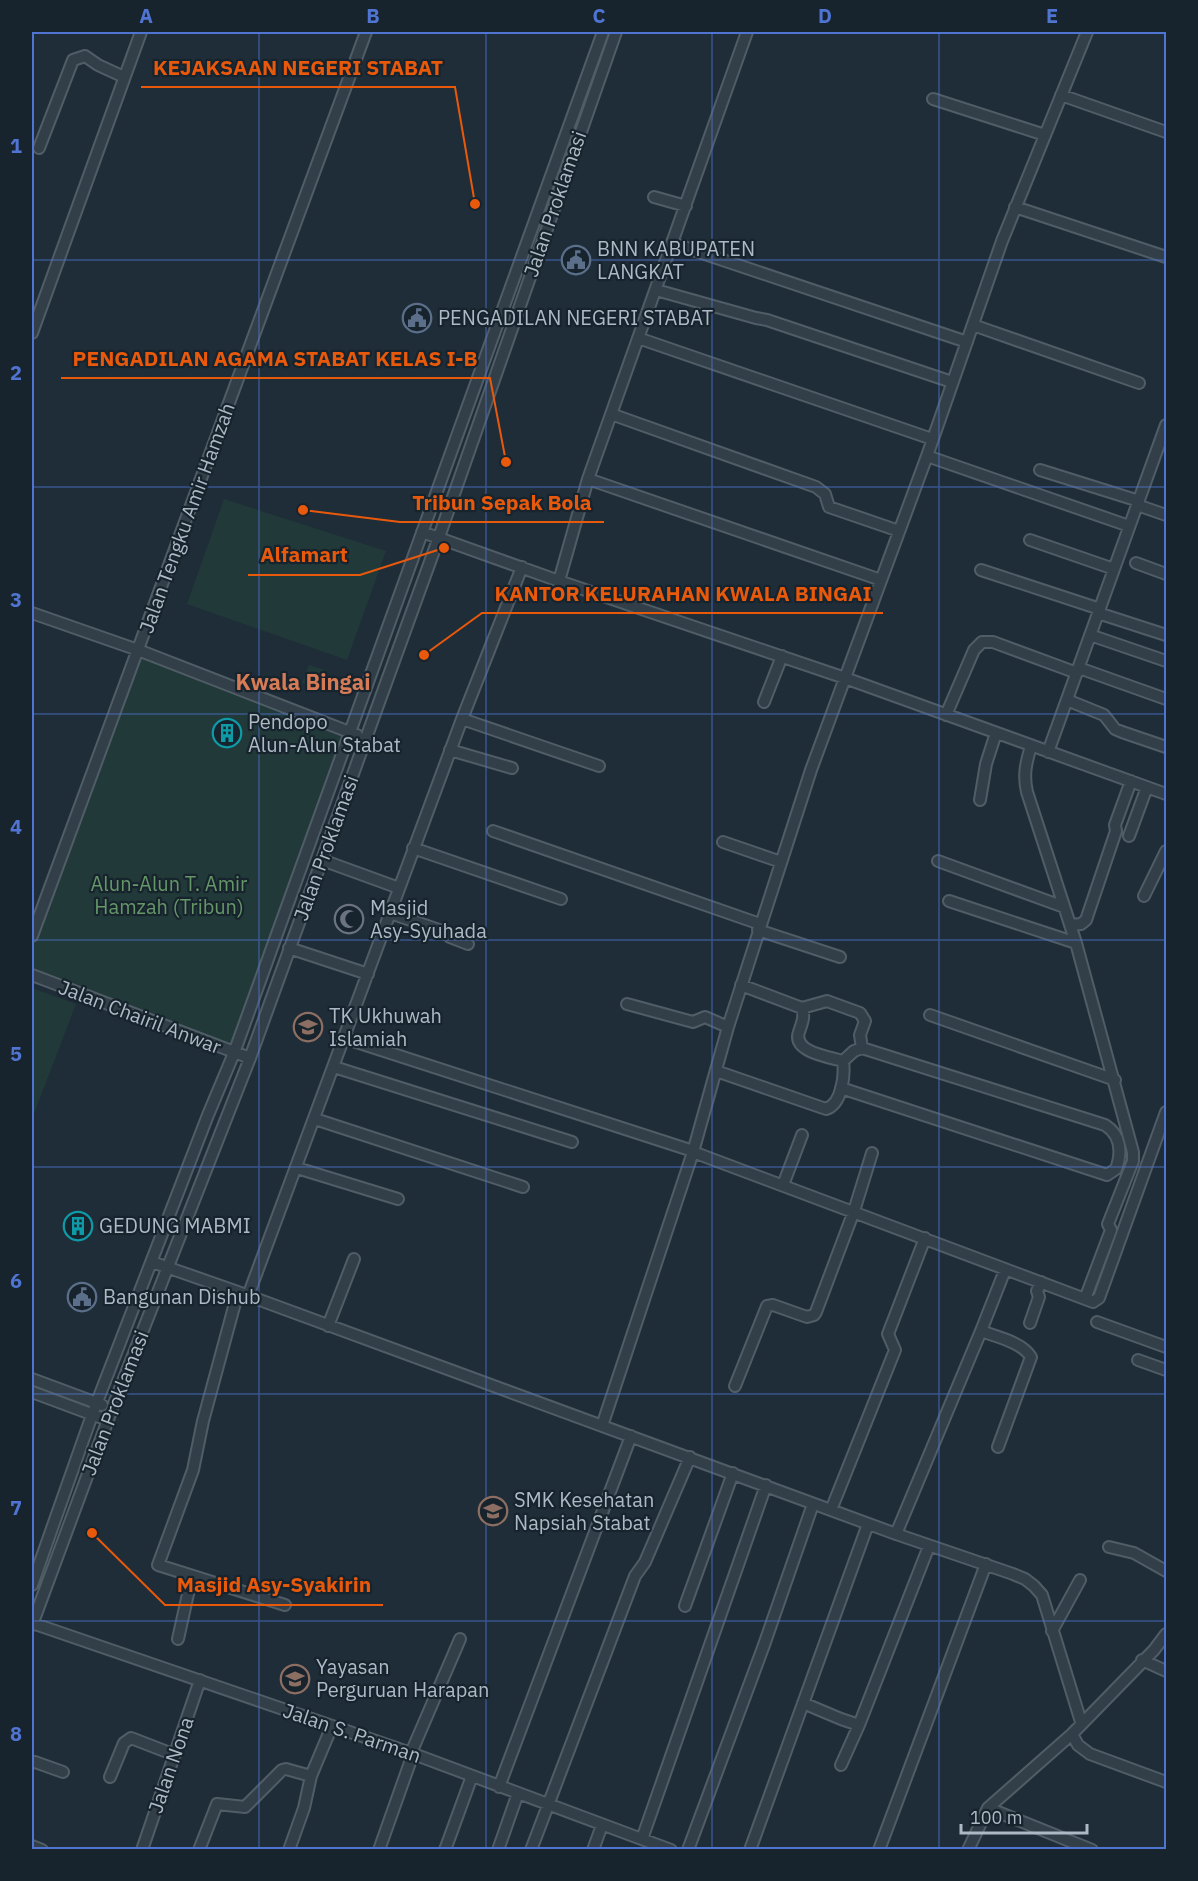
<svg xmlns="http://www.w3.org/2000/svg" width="1198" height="1881" viewBox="0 0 1198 1881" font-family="'IBM Plex Sans',sans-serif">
<rect width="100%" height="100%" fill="#1f2d38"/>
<!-- green -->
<path fill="#213938" d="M224 499 386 551 347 660 187 604Z
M139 653 348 734 235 1047 32 968V940Z
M309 665 325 670 318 689 302 683Z
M32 988 76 1004 32 1119Z"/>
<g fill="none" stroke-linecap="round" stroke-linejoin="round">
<!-- minor casing -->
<g stroke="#505d66" stroke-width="14">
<path id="minor" d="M1061 95 1166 132
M933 99 1045 135
M39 148 73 60 85 56 98 65 124 77
M654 197 686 206
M1015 207 1166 257
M672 243 967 342
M656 290 756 318 767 320 952 382
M973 325 1139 383
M32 333 141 32
M638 338 932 439
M611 414 816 487 825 494 829 507 899 531
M927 456 1129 526
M1040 470 1139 501
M588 479 881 580
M1137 505 1166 515
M422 532 559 581 845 678 1166 794
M1030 540 1114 569
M1136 563 1166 574
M981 570 1100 609
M559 581 588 479 747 32
M32 613 138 650 357 735
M1098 613 1166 635
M1090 635 1166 661
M1079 668 1166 699
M1067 700 1104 715 1115 729 1122 732 1166 747
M764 702 782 656
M946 715 974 650 982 642H993L1077 673
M462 719 599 766
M1031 746C1026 763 1023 775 1027 792L1076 943 1133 1152V1161L1108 1224 1111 1230 1085 1299
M450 750 512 768
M1048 752 1166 425
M980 800 986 764 996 733
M493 831 760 924
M1129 836 1147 787
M723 842 781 862
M413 848 561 899
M322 860 399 888
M938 861 1064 907
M1144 896 1166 851
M949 901 1076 943
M390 913 445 932 450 937 468 944
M1070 925 1081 924 1086 920 1116 831 1115 825 1131 781
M758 930 840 957
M32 936 366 32
M289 948 368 974
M32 975 250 1058
M627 1004 693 1022 705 1017 728 1027
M802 1008C805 1017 802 1023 799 1032 792 1052 829 1057 843 1061
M930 1015 1115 1080
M344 1038 693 1151
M334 1067 572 1142
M716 1071 826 1109C842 1104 845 1075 843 1061L854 1051 862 1048 860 1035 865 1021 860 1013 827 1001 802 1008 741 985
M841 1088 1107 1175 1116 1169C1122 1152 1121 1135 1105 1125L862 1048
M315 1119 523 1187
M693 1152 1093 1302 1099 1298 1166 1112
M297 1168 398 1199
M783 1185 802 1135
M152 1262 238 1292 896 1534 1013 1574 1025 1579 1034 1586 1042 1595 1081 1722
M238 1292 203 1421 193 1470 158 1565 285 1605
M248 1296 462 719 522 567
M1097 1322 1166 1347
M1030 1323 1039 1297 1037 1291 1041 1282
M328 1326 354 1259
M981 1331C997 1337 1022 1342 1031 1357L998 1447
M1138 1360 1166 1370
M32 1379 102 1405
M735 1386 767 1306 773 1305 807 1317 814 1315 816 1312 854 1211 872 1153
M32 1392 99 1417
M602 1426 693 1152 728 1027 811 770 927 456 1002 241 1087 32
M831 1510 895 1350 888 1334 925 1238
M896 1534 981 1331 1005 1270
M1109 1547 1134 1553 1166 1571
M32 1585 92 1415 208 1115 234 1053 603 32
M685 1606 733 1473
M32 1623 411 1753 671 1850
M32 1625 112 1409 250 1058 439 537 616 32
M1052 1631 1080 1580
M178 1639 192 1576
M1142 1660 1166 1671
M803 1703 841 1719 859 1725
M1072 1734 1078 1745 1090 1754 1166 1782
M411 1753 460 1639
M35 1762 63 1772
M841 1765 859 1725 929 1546
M110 1777 124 1743 131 1738 175 1755
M499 1787 631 1436
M988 1808 1092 1850
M642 1839 766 1485
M32 1846 42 1850
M142 1850 200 1680
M199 1850 217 1804 245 1807 282 1770 286 1769 311 1776
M289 1850 304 1808 311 1776 332 1726
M379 1850 413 1754
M445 1850 472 1776
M498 1850 518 1793
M531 1850 635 1576 645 1562 690 1457
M593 1850 602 1825
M688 1850 764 1645 813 1504
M750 1850 868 1524
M879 1850 986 1564
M968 1850 988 1808 1072 1734 1154 1650 1166 1634"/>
</g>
<!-- minor -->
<use href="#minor" stroke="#333f48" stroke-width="10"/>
</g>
<!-- grid -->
<path fill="none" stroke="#4f74d1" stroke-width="1.5" stroke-opacity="0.55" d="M259 32V1850M486 32V1850M712 32V1850M939 32V1850M32 260H1166M32 487H1166M32 714H1166M32 940H1166M32 1167H1166M32 1394H1166M32 1621H1166"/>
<!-- icons -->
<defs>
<g id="civic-ring" transform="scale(1.5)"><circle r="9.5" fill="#18242d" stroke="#5c6f8a" stroke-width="1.5"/><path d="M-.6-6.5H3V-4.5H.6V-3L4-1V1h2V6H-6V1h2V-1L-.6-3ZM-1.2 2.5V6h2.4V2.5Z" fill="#5c6f8a"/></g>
<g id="building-ring" transform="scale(1.5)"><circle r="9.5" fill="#18242d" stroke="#0f9aa8" stroke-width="1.5"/><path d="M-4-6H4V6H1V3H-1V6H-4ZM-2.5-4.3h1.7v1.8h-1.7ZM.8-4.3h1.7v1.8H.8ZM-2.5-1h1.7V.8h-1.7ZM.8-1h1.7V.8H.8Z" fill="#0f9aa8"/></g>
<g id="mosque-ring" transform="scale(1.5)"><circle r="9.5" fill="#18242d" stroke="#6b7280" stroke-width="1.5"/><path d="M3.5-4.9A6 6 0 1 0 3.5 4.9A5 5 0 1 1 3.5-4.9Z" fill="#6b7280"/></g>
<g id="school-ring" transform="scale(1.5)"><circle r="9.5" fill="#18242d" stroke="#8d6e63" stroke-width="1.5"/><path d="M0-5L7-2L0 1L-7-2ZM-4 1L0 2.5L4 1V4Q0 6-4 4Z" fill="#8d6e63"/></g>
</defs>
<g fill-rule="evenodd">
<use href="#civic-ring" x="576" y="260"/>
<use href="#civic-ring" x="417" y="318"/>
<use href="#building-ring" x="227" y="733"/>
<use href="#mosque-ring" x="349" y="919"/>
<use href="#school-ring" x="308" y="1027"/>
<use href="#building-ring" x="78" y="1226"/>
<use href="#civic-ring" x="82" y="1297"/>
<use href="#school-ring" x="493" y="1511"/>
<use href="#school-ring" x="295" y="1679"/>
</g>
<g text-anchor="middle" stroke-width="4.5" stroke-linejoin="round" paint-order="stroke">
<!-- street labels -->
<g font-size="20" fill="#adbac5" stroke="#18242d">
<text transform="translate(555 204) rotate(-71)" y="7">Jalan Proklamasi</text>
<text transform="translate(187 518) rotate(-70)" y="7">Jalan Tengku Amir Hamzah</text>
<text transform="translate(326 848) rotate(-70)" y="7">Jalan Proklamasi</text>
<text transform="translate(140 1017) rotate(21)" y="7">Jalan Chairil Anwar</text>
<text transform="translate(115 1403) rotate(-69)" y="7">Jalan Proklamasi</text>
<text transform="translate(352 1733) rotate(19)" y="7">Jalan S. Parman</text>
<text transform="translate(171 1765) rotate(-71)" y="7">Jalan Nona</text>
</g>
<!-- poi labels -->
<g font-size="20" fill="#adbac5" stroke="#18242d" text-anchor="start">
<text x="597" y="256">BNN KABUPATEN<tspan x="597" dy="23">LANGKAT</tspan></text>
<text x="438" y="325">PENGADILAN NEGERI STABAT</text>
<text x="248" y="729">Pendopo<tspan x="248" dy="23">Alun-Alun Stabat</tspan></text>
<text x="370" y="915">Masjid<tspan x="370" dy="23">Asy-Syuhada</tspan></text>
<text x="329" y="1023">TK Ukhuwah<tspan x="329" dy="23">Islamiah</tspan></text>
<text x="99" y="1233">GEDUNG MABMI</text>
<text x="103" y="1304">Bangunan Dishub</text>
<text x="514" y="1507">SMK Kesehatan<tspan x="514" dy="23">Napsiah Stabat</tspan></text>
<text x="316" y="1674">Yayasan<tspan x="316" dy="23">Perguruan Harapan</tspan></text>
</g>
<!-- park labels -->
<g font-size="20" fill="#649668" stroke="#18242d">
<text x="169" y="891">Alun-Alun T. Amir<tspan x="169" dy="23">Hamzah (Tribun)</tspan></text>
</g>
<!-- quarter labels -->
<g font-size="22" font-weight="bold" fill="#d77b56" stroke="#18242d">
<text x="303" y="690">Kwala Bingai</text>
</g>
</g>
<!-- callouts -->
<path fill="none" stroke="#e8590c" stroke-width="2" d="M475 204L455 87H141M506 462L490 378H61M303 510L400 522H604M444 548L360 575H248M424 655L482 613H883M92 1533L165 1605H383"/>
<g fill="#e8590c" stroke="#18242d" stroke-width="2">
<circle cx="475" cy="204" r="6"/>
<circle cx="506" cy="462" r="6"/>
<circle cx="303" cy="510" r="6"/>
<circle cx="444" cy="548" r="6"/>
<circle cx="424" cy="655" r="6"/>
<circle cx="92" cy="1533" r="6"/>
</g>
<g font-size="21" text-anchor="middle" font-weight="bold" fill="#e8590c" stroke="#18242d" stroke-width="4.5" stroke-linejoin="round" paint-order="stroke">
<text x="298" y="75">KEJAKSAAN NEGERI STABAT</text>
<text x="275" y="366">PENGADILAN AGAMA STABAT KELAS I-B</text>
<text x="502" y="510">Tribun Sepak Bola</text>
<text x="304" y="562">Alfamart</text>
<text x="683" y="601">KANTOR KELURAHAN KWALA BINGAI</text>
<text x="274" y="1592">Masjid Asy-Syakirin</text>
</g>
<!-- border -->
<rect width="1198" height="1881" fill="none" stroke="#18242d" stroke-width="66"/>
<!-- scale -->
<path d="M961 1824v9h126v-9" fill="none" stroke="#adbac5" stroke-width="3"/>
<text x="970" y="1824" font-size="18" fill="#adbac5" stroke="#18242d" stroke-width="4.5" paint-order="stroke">100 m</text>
<rect x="33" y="33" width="1132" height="1815" fill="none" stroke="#4f74d1" stroke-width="2"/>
<g font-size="20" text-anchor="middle" font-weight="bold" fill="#4f74d1">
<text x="146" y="23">A</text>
<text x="373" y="23">B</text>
<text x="599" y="23">C</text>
<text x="825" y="23">D</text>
<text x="1052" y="23">E</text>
<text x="16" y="153">1</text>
<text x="16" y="380">2</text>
<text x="16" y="607">3</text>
<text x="16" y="834">4</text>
<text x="16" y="1061">5</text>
<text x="16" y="1288">6</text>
<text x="16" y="1515">7</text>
<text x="16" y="1741">8</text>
</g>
</svg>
